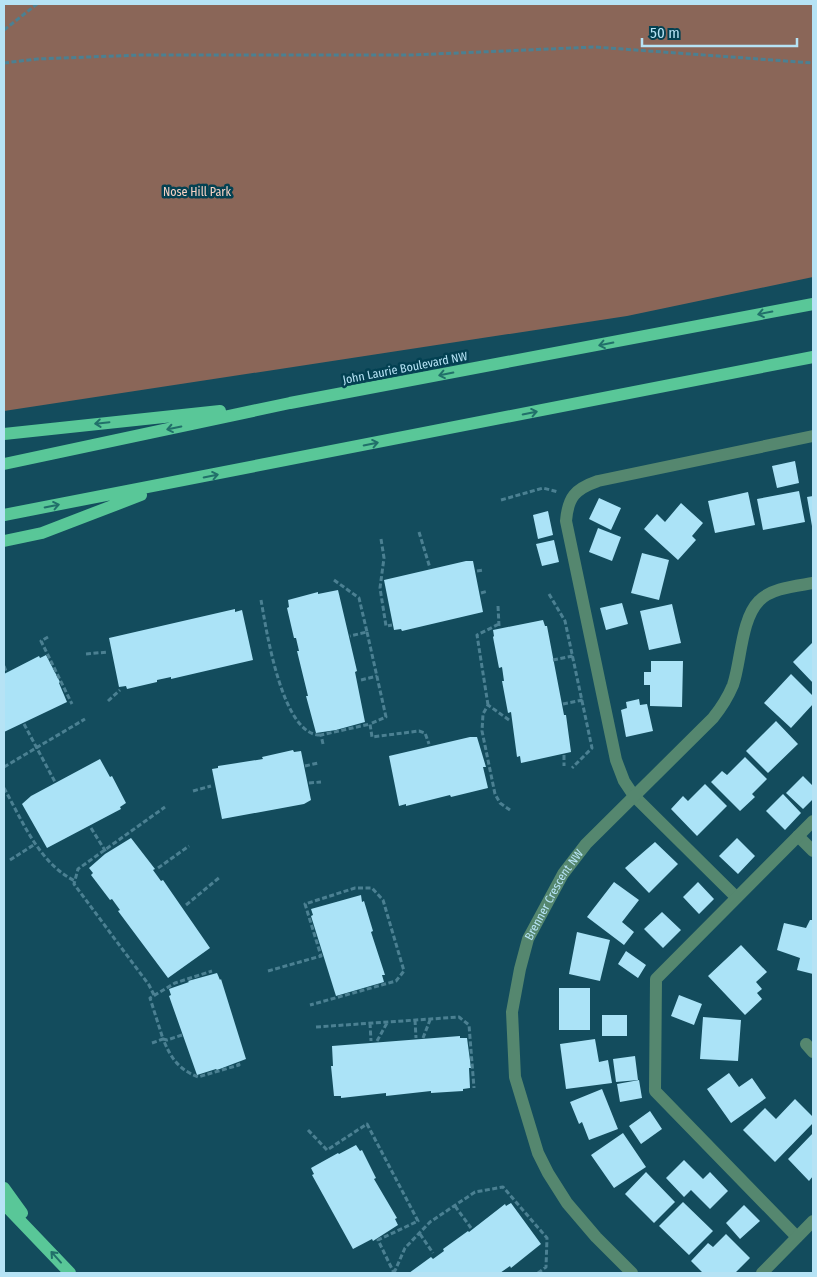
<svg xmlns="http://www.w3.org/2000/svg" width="817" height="1277" viewBox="0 0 817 1277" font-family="'Fira Sans Condensed',sans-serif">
<rect width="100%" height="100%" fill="#134c5d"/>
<!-- green -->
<path fill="#8a6658" d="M4 4H813V277L627 316 4 411Z"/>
<!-- building -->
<path fill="#abe3f7" d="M795 461 799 483 777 488 772 466Z
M799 491 805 522 763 530 757 499Z
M748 492 755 525 715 533 708 501Z
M813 496V526H812L807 497Z
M599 498 621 508 611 530 589 519Z
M681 503 703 523 692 536 696 540 678 560 644 529 657 514 665 522Z
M548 511 553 535 538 539 533 515Z
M598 528 621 537 612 561 589 552Z
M554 540 559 562 542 566 536 544Z
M642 553 669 560 659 600 631 593Z
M466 561H473L483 612 402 631 401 629 394 630 384 580Z
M338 590 357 671 355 672 365 722 336 730 316 733 306 696H308L297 651H299L296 638H294L287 608 289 607 288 600 318 592V594Z
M622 603 628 624 606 630 600 608Z
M672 604 681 643 649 650 640 611Z
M235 609V612L242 610 253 660 171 679V677L157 680V682L127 689 126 686 119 687 109 638Z
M543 620 545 626H547L564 715H566L571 752 521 763 520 756 517 757 511 712 508 713 502 681H504L502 667 499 668 493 637 494 636 493 630Z
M813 642V683L793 662Z
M46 655 60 682 59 683 67 702 4 732V674L39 656 40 658Z
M651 661H683L682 707 650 706V685H644V672H651Z
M791 674 813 696V704L791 728 764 703Z
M639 699 640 705 647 704 653 731 626 737 621 710 627 708 626 702Z
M776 721 798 744 768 773 746 751Z
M470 737H477L486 767H483L488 788 451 797 450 795 406 806V804L399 806 389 756Z
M293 750 294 752 301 751 311 800 304 804 222 819 212 769 218 768V766L263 759 262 757Z
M745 757 767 779 752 794 755 797 740 811 711 782 722 771 727 775Z
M100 759 110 777 112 776 126 803 120 807 121 809 47 848 22 804 31 796Z
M803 776 813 786V799L803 809 786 793Z
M705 784 727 806 697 836 671 809 683 796 688 801Z
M783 794 801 813 785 830 766 811Z
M131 838 155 869 153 870 161 881 163 880 210 948 168 978 118 911 120 910 112 899 110 900 91 875 93 873 89 868 105 854Z
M737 838 755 856 738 874 719 856Z
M655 842 678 864 649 893 625 868Z
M614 882 639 900 622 922 634 932 624 945 587 917Z
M698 882 714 899 699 914 683 897Z
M361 895 362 902 364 901 373 931 371 932 385 975H382L384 982 336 996 311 916 313 915 311 909Z
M662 912 681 930 663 948 644 929Z
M810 920H813V974L797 970 800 958 777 950 784 923 806 928Z
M577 932 610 940 600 981 569 974Z
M741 945 767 972 756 982 762 989 757 993 762 999 745 1015 708 976Z
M626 951 646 965 638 978 618 964Z
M217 973 220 980 221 979 246 1059 217 1070 216 1069 197 1075 169 996 171 995 169 989 189 982 188 981Z
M559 988H590V1030H559Z
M679 995 702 1004 694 1025 671 1016Z
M602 1015H627V1036H602Z
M703 1017 741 1020 738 1061 700 1059Z
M460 1036V1038H467L471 1068H469L470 1088 463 1089V1091L431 1093V1091L386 1096V1093L341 1098V1096H334L331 1066H333L332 1046Z
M595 1039 599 1062 608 1060 612 1083 566 1089 560 1044Z
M635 1056 638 1080 616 1082 613 1059Z
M729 1073 739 1087 752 1078 766 1098 731 1123 707 1089Z
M639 1080 642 1098 620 1102 617 1084Z
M602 1089 618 1129 589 1140 582 1122 579 1124 570 1102Z
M795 1099 813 1117V1123L775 1162 743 1130 765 1108 776 1119Z
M650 1111 662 1129 641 1144 629 1126Z
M623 1133 646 1167 614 1188 591 1155Z
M813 1133V1176L809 1181 788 1159Z
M356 1145 360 1151 362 1150 376 1178 374 1179 397 1218 395 1219 398 1225 373 1241 372 1239 353 1249 312 1175 314 1174 311 1168 338 1153 339 1154Z
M684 1160 703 1179 710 1172 728 1191 710 1209 691 1190 684 1197 666 1178Z
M646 1172 675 1202 654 1223 625 1194Z
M683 1202 713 1231 689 1255 659 1226Z
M511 1203 541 1244 511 1268 510 1266 500 1273H409L431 1257 433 1259 444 1251 443 1249 468 1231 469 1232 505 1204 506 1206Z
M744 1205 760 1221 740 1239 726 1223Z
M726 1234 750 1258 735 1273H703L691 1261 708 1243 713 1247Z"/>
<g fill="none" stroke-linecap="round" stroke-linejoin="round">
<!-- path -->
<path stroke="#4b8092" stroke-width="3" stroke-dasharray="5 2.5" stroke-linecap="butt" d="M4 30 37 4
M4 63 37 59 140 55H412L595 47 813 63
M501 500 543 488 558 492
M419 532 430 568
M381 539 384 558 380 588 386 626 392 625
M477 571 483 570
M334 580 359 598 367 632 350 636
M481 593 488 591
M549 594 565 621 592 748 572 768
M261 600C266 628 282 737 321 735
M498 606 499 626
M367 632 386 717 370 724 372 737 419 731 425 733 429 744
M48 637 41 641 72 704
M86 654 108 652
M553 660 573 656
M4 666 6 671
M361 680 377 676
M108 701 120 690
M563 704 583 700
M488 705 477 635 499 624
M509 720 488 705 483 714 482 731 495 794 500 803 510 810
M24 724 55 782
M323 744 321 735 370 724
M564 755V766
M305 766 318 763
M4 767 85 719
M309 783 321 782
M4 788C23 822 39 863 75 881
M193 791 211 786
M91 828 106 852
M10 860 35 844
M158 868 189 846
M186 905 220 877
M268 971 321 956 305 904 355 888H372L383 900 404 971 396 981 310 1005
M154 995 149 985 74 884 78 869 165 807
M415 1020 416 1038
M370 1023 371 1041
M316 1027 459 1017 469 1025 474 1088
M182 1035 167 1040 163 1039 150 998 175 983 212 971
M423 1038 430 1020
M377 1041 387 1023
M152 1043 163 1039C171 1058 178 1069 198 1077L239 1065 238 1062
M308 1130 327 1150 367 1124 418 1221 378 1240 394 1273
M455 1206 471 1228
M420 1234 433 1253
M394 1273 405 1248 430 1222 475 1192 503 1187 547 1238 546 1267 538 1273"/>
<!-- minor -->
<g stroke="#55876f" stroke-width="12">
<path d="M798 836 813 851"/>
<path d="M736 897 634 796 624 781 616 760 566 521C568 497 575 489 598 481L813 436"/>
<path d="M806 1044 813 1052"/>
<path d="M797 1237 655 1091 656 979 813 821"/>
<path id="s1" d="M632 1273 596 1237 567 1203 548 1173 538 1153 515 1077 512 1012 520 969 528 939 563 874 586 844 713 718C721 708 728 697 733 685 741 662 741 619 759 601 771 588 797 586 813 583"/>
<path d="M762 1273 813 1221"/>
</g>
<!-- major -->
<path stroke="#59c798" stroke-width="12" d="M4 434 220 411
M4 464 290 403 813 304
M4 515 813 357
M4 541 42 533 141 495
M4 1188 22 1213
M4 1204 70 1273"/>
</g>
<!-- one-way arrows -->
<defs><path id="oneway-shaft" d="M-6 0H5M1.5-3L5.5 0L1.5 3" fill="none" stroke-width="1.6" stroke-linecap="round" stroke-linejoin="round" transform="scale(1.25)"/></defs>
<g stroke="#21706a">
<use href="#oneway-shaft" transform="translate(765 313) rotate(169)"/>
<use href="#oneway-shaft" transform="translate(606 344) rotate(169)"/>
<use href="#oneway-shaft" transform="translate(446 374) rotate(169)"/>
<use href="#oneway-shaft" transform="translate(530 413) rotate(-11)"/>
<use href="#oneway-shaft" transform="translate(102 423) rotate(174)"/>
<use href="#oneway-shaft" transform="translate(174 428) rotate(168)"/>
<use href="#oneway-shaft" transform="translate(371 444) rotate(-11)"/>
<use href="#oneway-shaft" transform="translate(211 476) rotate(-11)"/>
<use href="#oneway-shaft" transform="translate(52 506) rotate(-11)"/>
<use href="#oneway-shaft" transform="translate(56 1257) rotate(-132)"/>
</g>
<g text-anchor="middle" stroke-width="5" stroke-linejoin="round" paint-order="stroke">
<!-- park labels -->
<g font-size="12" fill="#f7d2c4" stroke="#034152">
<text x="197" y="196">Nose Hill Park</text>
</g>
<!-- street labels -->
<g font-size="12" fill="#b6e3f5" stroke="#034152">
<text transform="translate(405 368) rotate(-11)" y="4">John Laurie Boulevard NW</text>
<text dy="4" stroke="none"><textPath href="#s1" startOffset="424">Brenner Crescent NW</textPath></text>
</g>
</g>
<!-- border -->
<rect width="817" height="1277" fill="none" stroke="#b6e3f5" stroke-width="10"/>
<!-- scale -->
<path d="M642 38v8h155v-8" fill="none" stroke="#b6e3f5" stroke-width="2.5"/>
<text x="650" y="38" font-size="15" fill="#b6e3f5" stroke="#034152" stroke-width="4" paint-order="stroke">50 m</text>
</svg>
